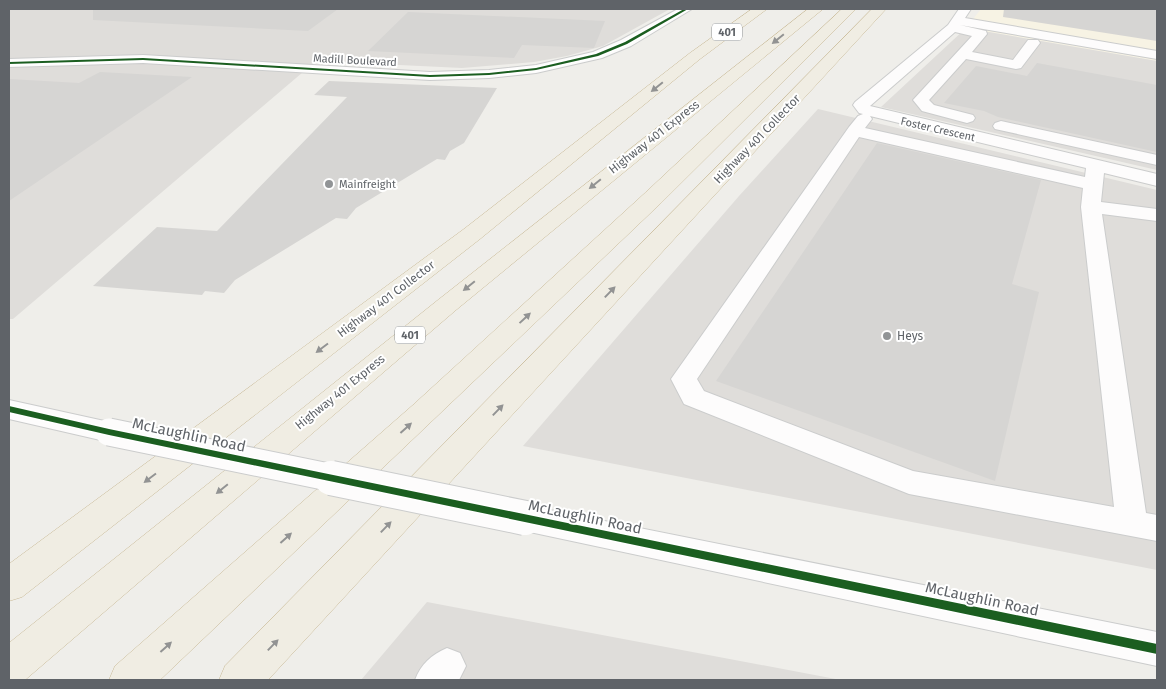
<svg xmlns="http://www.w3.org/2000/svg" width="1166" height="689" viewBox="0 0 1166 689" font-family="'Fira Sans',sans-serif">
<rect width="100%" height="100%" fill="#efeeea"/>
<!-- commercial -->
<path fill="#f7f3e4" d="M981 9H1157V61L966 28Z"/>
<!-- industrial -->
<path fill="#dfddda" d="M9 9H670L603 46 567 56 534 62 462 68 316 61 13 319H9Z
M966 28 1157 61V170L881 107Z
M818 109 1157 190V570L523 446 739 196Z
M427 602 841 680H361Z"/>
<!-- building -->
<path fill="#d6d5d3" d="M93 9H338L308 31 93 20Z
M1004 9H1157V41L1003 17Z
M408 12 605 21 594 48 522 45 514 58 368 51Z
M1037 63 1157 85V152L998 117 984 111 944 103 976 66 1027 76Z
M100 72 192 77 9 201V79L79 83Z
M329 81 497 88 464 143 450 151 445 160 437 159 356 208 347 219 336 218 235 280 224 293 205 291 202 295 93 286 157 227 217 231 347 97 314 95Z
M877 143 1041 180 1012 284 1039 292 995 481 716 381Z"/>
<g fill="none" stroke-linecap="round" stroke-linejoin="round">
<!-- minor casing -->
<g stroke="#cbcccc" stroke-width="2">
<path id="minor" d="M678 9H692L631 46 602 58 536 73 489 78 430 80 143 63 9 67V59L143 55 430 72 489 70 536 65 593 52 621 40Z
M959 9H971L965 18 1157 51V59L960 25 986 31 987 34 972 52 1013 60 1028 40H1038L1040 43 1021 68 1016 69 966 59 929 100 934 105 973 115 975 118 973 121 967 123 922 111 913 100 972 36 955 32 870 106 1157 174V186L1104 173 1101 202 1157 209V221L1102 214 1146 513 1157 515V541L909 494 684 404 671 379 849 127 858 116 863 114 859 113 853 105 855 102 948 25ZM870 116 1086 168 1085 177 865 128 872 119ZM859 137 1083 188 1081 207 1114 507 913 471 704 391 697 379Z
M1001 121 1157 155V165L995 129 993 126 995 123Z
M9 400 109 422 119 425 123 432 119 439 109 442 9 419Z
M525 505 1157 632V666L525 531 514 527 509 518 514 509Z
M447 648 460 653 466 666 459 680H415C421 664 431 655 447 648Z"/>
</g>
<!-- highway casing -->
<g stroke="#c8b996" stroke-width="1">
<path id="highway" d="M752 9H767L700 59 480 239 22 597 9 601V564L464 229 690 53Z
M808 9H823L456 310 25 680H9V643L438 300Z
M842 9H856L661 203 160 680H109L115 666 413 405 645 193Z
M872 9H886L268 680H219L225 666Z"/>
</g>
<!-- minor -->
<use href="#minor" fill="#fdfcfc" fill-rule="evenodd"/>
<!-- highway -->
<use href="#highway" fill="#f0ede3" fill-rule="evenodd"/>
<!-- minor-bridge-far1 casing -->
<g stroke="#cbcccc" stroke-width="29" stroke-linecap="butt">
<path id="minor-bridge-far1" d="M109 432 338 479"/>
</g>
<!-- minor-bridge casing -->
<g stroke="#cbcccc" stroke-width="36" stroke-linecap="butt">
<path id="minor-bridge" d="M331 478 525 518"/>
</g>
<!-- minor-bridge-far1 -->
<use href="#minor-bridge-far1" stroke="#fdfcfc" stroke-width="27"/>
<!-- minor-bridge -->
<use href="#minor-bridge" stroke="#fdfcfc" stroke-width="34"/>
<!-- cycleway casing -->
<g stroke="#fff" stroke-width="3">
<path id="cycleway" d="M684 9H688L627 44 598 56 536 70 489 75 430 77 143 60 9 64V62L143 58 430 75 489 73 536 68 596 54 625 42Z
M9 406 109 429 1157 644V654L109 435 9 412Z"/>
</g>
<!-- cycleway -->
<use href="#cycleway" fill="#1b5e20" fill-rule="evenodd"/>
</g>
<!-- one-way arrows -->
<defs><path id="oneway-solid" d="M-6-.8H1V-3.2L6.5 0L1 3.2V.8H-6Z" transform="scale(1.25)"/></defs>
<g fill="#929393">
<use href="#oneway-solid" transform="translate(778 39) rotate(141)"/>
<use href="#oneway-solid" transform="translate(657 87) rotate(141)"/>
<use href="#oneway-solid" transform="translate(595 184) rotate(141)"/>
<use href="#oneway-solid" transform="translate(469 286) rotate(141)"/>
<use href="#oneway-solid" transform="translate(610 292) rotate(-46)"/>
<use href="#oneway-solid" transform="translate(525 318) rotate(-43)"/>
<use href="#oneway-solid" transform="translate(322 348) rotate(143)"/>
<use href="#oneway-solid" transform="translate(498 410) rotate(-46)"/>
<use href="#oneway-solid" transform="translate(406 428) rotate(-42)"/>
<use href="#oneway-solid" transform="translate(150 478) rotate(143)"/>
<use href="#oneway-solid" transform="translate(222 489) rotate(141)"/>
<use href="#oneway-solid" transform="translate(386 527) rotate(-46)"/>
<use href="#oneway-solid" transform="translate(286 538) rotate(-42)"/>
<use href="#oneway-solid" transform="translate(273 645) rotate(-46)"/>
<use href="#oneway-solid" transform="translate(166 647) rotate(-42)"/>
</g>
<!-- markers -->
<g fill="#919496" stroke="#fff" stroke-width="2">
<circle cx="329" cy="184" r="5"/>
<circle cx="887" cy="336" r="5"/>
</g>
<g text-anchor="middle" stroke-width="4" stroke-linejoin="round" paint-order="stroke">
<!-- shield labels -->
<g fill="#fff" stroke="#8f9295" stroke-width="1">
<rect x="712" y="23.5" width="30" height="17" rx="4"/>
<rect x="395" y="326.5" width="30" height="17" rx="4"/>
</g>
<g font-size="11" font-weight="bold" fill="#5f6368">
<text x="727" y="36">401</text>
<text x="410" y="339">401</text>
</g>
<!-- far-street labels -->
<g font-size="11" fill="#5f6368" stroke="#fff">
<text transform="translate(355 60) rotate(3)" y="4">Madill Boulevard</text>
<text transform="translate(938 129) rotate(13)" y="4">Foster Crescent</text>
</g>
<!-- far-poi labels -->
<g font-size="11" fill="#5f6368" stroke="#fff" text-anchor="start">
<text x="339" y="188">Mainfreight</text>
</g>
<!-- street labels -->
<g font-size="12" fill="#5f6368" stroke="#fff">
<text transform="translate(654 137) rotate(-38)" y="4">Highway 401 Express</text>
<text transform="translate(757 139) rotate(-46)" y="4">Highway 401 Collector</text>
<text transform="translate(386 299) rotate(-37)" y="4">Highway 401 Collector</text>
<text transform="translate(340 392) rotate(-39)" y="4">Highway 401 Express</text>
</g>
<!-- poi labels -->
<g font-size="12" fill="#5f6368" stroke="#fff" text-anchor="start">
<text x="897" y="340">Heys</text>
</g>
<!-- near-street labels -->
<g font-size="15" fill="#5f6368" stroke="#fff">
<text transform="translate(189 435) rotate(12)" y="5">McLaughlin Road</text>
<text transform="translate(585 517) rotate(12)" y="5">McLaughlin Road</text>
<text transform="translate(982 599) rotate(12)" y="5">McLaughlin Road</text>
</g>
</g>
<!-- border -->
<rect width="1166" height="689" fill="none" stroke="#5f6368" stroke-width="20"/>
</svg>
